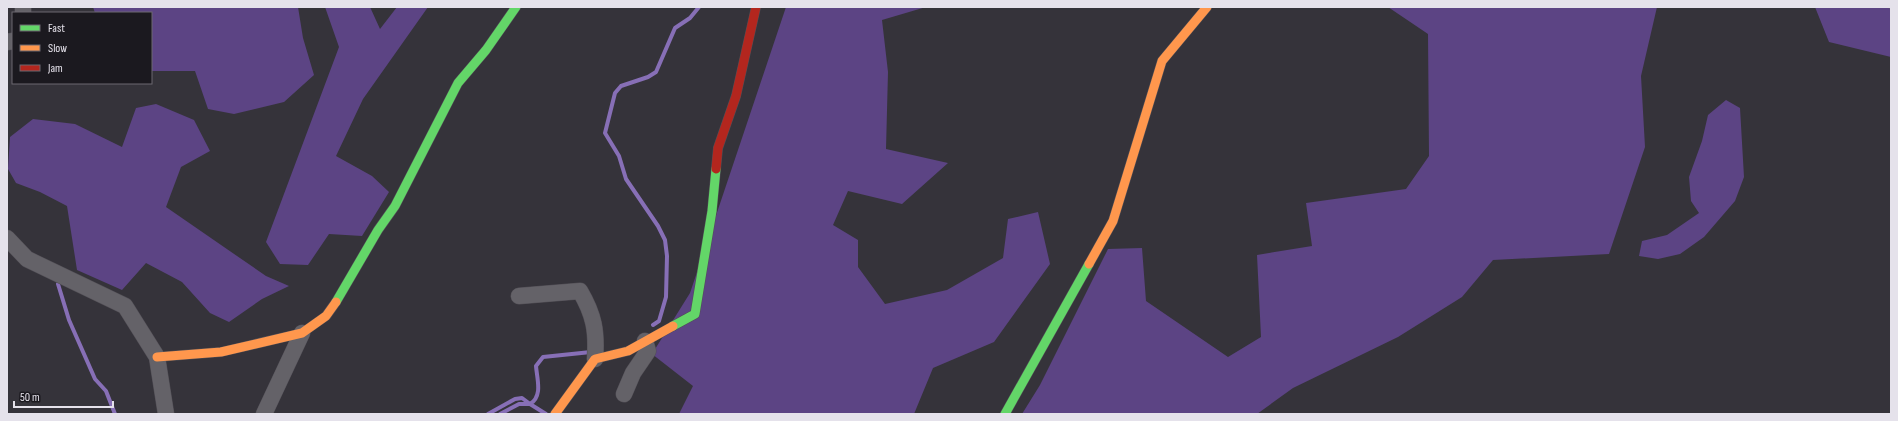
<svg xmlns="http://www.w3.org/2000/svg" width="1898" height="421" viewBox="0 0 1898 421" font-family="'Sofia Sans Condensed',sans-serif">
<rect width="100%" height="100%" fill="#35333a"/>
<!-- forest -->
<path fill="#5c4484" d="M93 7H298L303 38 314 75 284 102 234 114 208 109 195 71H151V13H95Z
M325 7H370L380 29 397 7H428L363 99 336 156 372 176 389 192 362 236 329 234 308 265 280 264 266 242 339 47Z
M786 7H926L882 20 888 72 886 149 948 163 902 204 848 191 833 225 858 240V267L885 304 947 290 1003 258 1008 219 1038 212 1050 264 994 342 933 368 914 414H679L693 386 652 354 690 293Z
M1388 7H1657L1641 76 1645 147 1609 254 1493 260 1462 297 1398 337 1293 388 1257 414H1022L1040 385 1108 249 1142 248 1146 301 1228 357 1261 337 1257 255 1312 246 1306 203 1406 189 1429 156 1428 34Z
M1815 7H1891V57L1829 42Z
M1726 100 1740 108 1744 177 1735 201 1704 237 1680 254 1658 259 1639 256 1642 241 1667 235 1699 213 1691 201 1689 177 1702 141 1708 115Z
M156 104 194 120 210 151 181 167 166 207 266 276 289 286 262 299 229 322 210 313 182 282 146 263 122 290 77 270 67 206 40 192 16 183 8 169 10 137 33 119 75 124 122 147 136 108Z"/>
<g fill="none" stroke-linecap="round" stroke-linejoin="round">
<!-- stream -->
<path stroke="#876fb6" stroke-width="4" d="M58 284 69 320 95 379 106 391 115 414
M653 325 659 321 666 297 667 256 665 240 658 226 626 179 619 156 605 133 615 93 621 86 648 77 656 72 675 28 690 18 699 7
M488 414 515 399 522 398 530 404
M500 414 519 404H530
M546 414 530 404C543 396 537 379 536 366L543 357 591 352"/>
<!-- street casing -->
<g stroke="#524f56" stroke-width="17">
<path id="street" d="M23 7V13
M7 42 13 41
M7 238 27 259 125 306 157 357 166 414
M519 296 580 291C594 315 597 331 595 359
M624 394 633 373 648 351 645 341
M264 414 302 333"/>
</g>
<!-- fast casing -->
<g stroke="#524f56" stroke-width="10">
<path id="fast" d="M336 302 378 230 395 206 458 83 486 50 516 7
M673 326 695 314 712 211 716 169
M1005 414 1089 264"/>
</g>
<!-- slow casing -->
<g stroke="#524f56" stroke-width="10">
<path id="slow" d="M1089 264 1113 221 1162 61 1207 7
M157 357 221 352 302 333 326 316 336 302
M555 414 595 359 628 351 673 326"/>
</g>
<!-- jam casing -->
<g stroke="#524f56" stroke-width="10">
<path id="jam" d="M716 169 718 148 736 96 756 7"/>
</g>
<!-- path -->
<path stroke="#67656a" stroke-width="2.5" stroke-dasharray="3 2" stroke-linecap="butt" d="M1889 7 1891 8"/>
<!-- street -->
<use href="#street" stroke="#646268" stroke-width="16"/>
<!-- fast -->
<use href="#fast" stroke="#63d668" stroke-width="9"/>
<!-- slow -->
<use href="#slow" stroke="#ff974d" stroke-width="9"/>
<!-- jam -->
<use href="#jam" stroke="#b3261e" stroke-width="9"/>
</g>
<!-- border -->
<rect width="1898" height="421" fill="none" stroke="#e5e2eb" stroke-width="16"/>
<!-- legend -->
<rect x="12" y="12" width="140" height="72" fill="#1b191f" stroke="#6c6971"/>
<rect x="20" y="25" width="20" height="6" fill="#63d668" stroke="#6c6971"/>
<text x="48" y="32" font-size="12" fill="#e5e2eb">Fast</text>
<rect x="20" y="45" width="20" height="6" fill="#ff974d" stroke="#6c6971"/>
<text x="48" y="52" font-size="12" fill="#e5e2eb">Slow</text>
<rect x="20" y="65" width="20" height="6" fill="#b3261e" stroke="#6c6971"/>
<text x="48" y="72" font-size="12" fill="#e5e2eb">Jam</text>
<!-- scale -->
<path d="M14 401v6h99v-6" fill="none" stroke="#e5e2eb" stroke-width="2"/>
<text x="20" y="401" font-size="12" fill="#e5e2eb" stroke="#1b191f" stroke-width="3" paint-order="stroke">50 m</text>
</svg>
